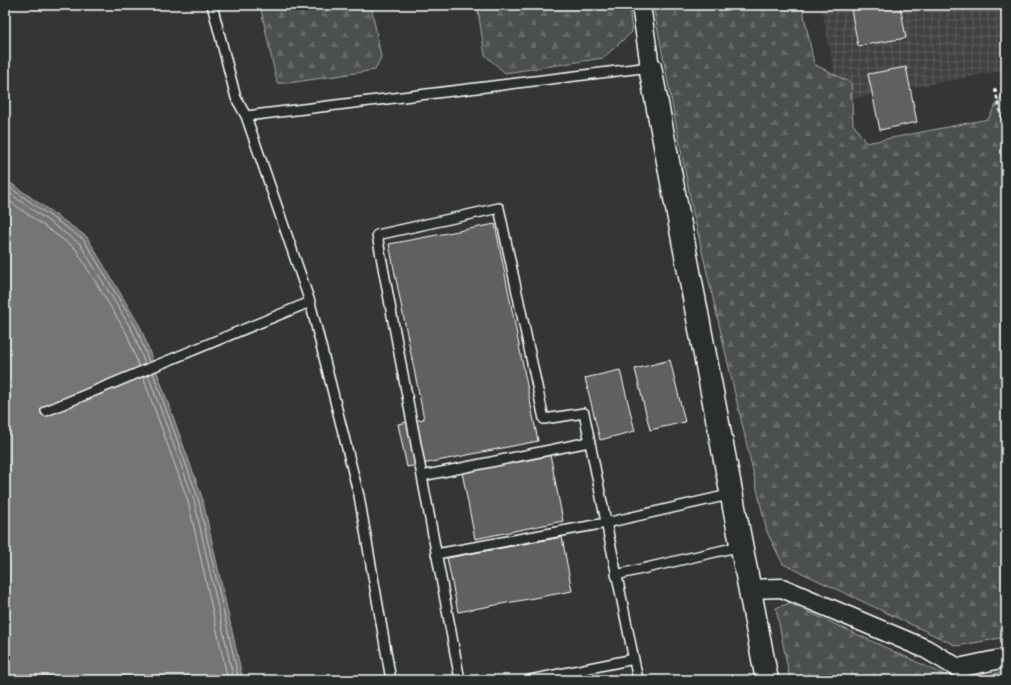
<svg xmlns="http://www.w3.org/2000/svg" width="1011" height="685" viewBox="0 0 1011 685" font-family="Dekko,sans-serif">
<defs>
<pattern id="industrial-grid" width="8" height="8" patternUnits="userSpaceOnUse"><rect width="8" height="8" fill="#404243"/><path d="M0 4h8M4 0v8" fill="none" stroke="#5d5e5f"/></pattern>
<pattern id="forest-firs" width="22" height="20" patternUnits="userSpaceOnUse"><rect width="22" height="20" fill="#4c4f50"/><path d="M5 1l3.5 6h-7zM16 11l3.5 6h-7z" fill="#67696a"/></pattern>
</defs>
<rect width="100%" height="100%" fill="#333536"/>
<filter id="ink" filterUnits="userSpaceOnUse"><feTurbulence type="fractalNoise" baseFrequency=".025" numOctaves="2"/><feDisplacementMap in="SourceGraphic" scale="8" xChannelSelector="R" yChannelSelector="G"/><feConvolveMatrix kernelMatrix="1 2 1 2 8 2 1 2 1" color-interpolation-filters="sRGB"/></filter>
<g filter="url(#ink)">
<!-- industrial -->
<path fill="url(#industrial-grid)" d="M821 5H1006V70L840 101Z"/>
<!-- forest -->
<path fill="url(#forest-firs)" stroke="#a6a7a8" d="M260 5H371L381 57 375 70 289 83H277Z
M477 5H629L632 32 603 58 505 73 485 55Z
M653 5H802L814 64 851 83 853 124 866 143 988 119 1006 87V637L957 646 783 564 767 532 693 212Z
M789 603 956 680H790L776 608Z
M1006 671V680H964Z"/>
<!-- water -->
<path fill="#737576" stroke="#abacad" d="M5 179 87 237 141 328 202 497 243 680H5Z"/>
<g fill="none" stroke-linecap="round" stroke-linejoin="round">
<!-- shore -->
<path stroke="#c7c8c8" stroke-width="1" d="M5 184 84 240 137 329 149 362
M5 190 80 244 133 332 145 364
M5 198 75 248 127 334 139 367
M153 373 198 498 239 680
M148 375 194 500 234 680
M143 377 188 501 228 680"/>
</g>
<!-- building -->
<path fill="#5f6162" stroke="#fff" d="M873 5H900L906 38 858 46 851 9Z
M906 67 917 122 880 130 868 74Z
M495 224 538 441 407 467 398 424 424 419 389 244Z
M670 360 685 422 650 430 635 369Z
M620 370 635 431 600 440 585 378Z
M550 454 563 521 475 539 462 472Z
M562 537 572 591 458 612 447 558Z"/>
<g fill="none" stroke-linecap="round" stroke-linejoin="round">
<!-- lane casing -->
<g stroke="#fff" stroke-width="12">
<path id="lane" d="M212 5 236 98 246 116 650 67
M246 116 310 302 359 496 391 680
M46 411 310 302
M422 476 589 442
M436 554 606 523 733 494
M616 575 741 546
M460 680 377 235 499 208 544 419 584 413 638 680
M530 680 634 659"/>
</g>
<!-- street casing -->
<g stroke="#fff" stroke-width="21">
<path id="street" d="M641 5 650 67
M750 589 782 588 926 649 958 668 1006 658"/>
</g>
<!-- secondary casing -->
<g stroke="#fff" stroke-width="25">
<path id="secondary" d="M650 67 767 680"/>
</g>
<!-- path -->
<path stroke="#fff" stroke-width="2.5" stroke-dasharray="4 3" stroke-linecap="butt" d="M995 89 1006 136"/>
<!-- lane -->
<use href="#lane" stroke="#2a2d2e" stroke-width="9"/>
<!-- street -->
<use href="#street" stroke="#2a2d2e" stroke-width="18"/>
<!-- secondary -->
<use href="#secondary" stroke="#2a2d2e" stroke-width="22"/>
</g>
</g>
<!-- margin -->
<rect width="1011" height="685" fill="none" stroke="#2a2d2e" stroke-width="20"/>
<rect x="10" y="10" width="991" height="665" fill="none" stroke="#fff" stroke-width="1.5" filter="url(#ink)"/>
</svg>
